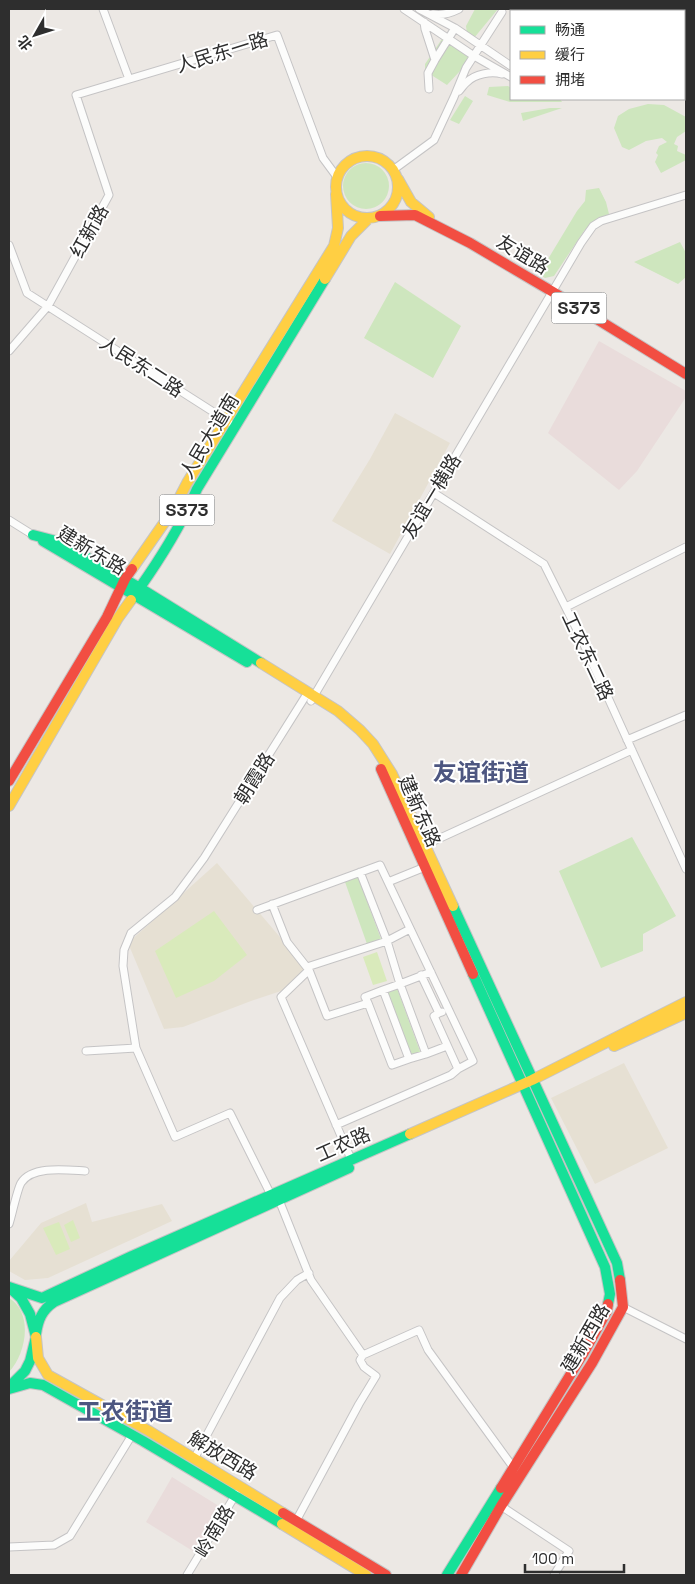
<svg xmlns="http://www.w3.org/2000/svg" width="695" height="1584" viewBox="0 0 695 1584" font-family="'Space Grotesk','Noto Sans SC',sans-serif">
<rect width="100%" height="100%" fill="#ece8e4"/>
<!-- education -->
<path fill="#e6e0d3" d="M395 413 450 443 390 554 332 521 370 459Z
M217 863 307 969 284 990 251 1001 183 1027 164 1029 128 943Z
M624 1063 668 1148 595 1184 551 1098Z
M86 1203 92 1222 162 1204 172 1221 48 1278 25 1280 9 1271V1261L41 1223Z"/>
<!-- medical -->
<path fill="#e9dcdb" d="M599 341 686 391V397L637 471 619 490 548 433Z
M172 1477 222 1508 196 1553 146 1522Z"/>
<!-- green -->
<path fill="#cee6be" d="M475 9H498L474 38 467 34 466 26Z
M446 33 474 56 447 85 425 71V64Z
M508 86 511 88V99H560L562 102H510L487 95 489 87Z
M465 96 473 101 459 124 450 120Z
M648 104 664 105 686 117V131L677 137 674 144 678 146 677 151 686 155V160L661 173 655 162 658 155 656 153 659 146 667 142 662 138 646 141 629 150 622 147 614 128 618 116 629 109Z
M550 108H562L523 121 521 113Z
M343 186a23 23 0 1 1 46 0a23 23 0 1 1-46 0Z
M599 188 606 202 609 214 589 226 584 231 554 276 545 278 539 274 577 211 585 201 586 190Z
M680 242 686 253V277L678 284 634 262Z
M395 282 461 326 433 378 364 338Z
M632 837 676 916 643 934V951L601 968 559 871Z
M358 877 381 939 367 944 345 882Z
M397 988 421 1054 410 1058 386 992Z
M9 1298C34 1313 26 1354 9 1372Z"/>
<!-- pitch -->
<path fill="#d9eabb" d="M214 911 247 955 214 981 176 998 155 951Z
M377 952 387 981 373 985 363 957Z
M73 1220 80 1238 71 1242 64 1225Z
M59 1222 70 1249 56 1255 43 1228Z"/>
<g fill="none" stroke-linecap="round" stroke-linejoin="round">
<!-- street casing -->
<g stroke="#c5c4c5" stroke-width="9">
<path id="street" d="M103 9 129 79
M404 9 474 56 511 77
M419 9 455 28 511 66
M433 14C443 16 451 13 459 9
M424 22 425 29 435 60 428 73 429 89
M684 39H686
M684 46 686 45
M435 60 455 28
M459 91C462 88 464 84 467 82 475 74 491 71 502 74
M393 170 434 140 454 97 466 68 502 12
M9 245 27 293 229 422
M9 351 48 306 109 195 76 95 277 35 323 158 337 177
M434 493 544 564 580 636 686 869
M9 520 33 535
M566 607 686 547
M311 701 581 243 593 226 601 221 686 195
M627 740 686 715
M425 845 632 750
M425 867 388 882 473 1061 458 1069 434 1016 439 1013
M360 872 387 941 400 984 431 972
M272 904 287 942 309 970 281 997 351 1159
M257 910 380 865 388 882
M307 967 387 941 410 929
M309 970 327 1016 368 1003 365 997 383 990 409 1059 426 1054
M421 975 439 1013 442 1012
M383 990 400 984 426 1054 447 1046
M368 1003 392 1065 409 1059
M86 1051 136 1048
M336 1125 451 1075 458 1069
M272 1197 230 1113 175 1137 136 1048 123 966 124 950 131 933 175 897 204 858 305 697
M279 1200 311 1280 363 1355 419 1330 428 1350 513 1467
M9 1224C12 1215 17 1190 21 1183 32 1165 68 1170 85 1171
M623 1307 686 1339
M194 1459 280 1298 297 1280 309 1273
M501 1506 569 1551 554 1575
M296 1521 359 1404 376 1376 364 1367 360 1360 363 1355
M9 1547 54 1545 70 1536 132 1435
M187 1575 236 1494"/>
</g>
<!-- fast casing -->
<g stroke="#c5c4c5" stroke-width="12">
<path id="fast" d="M33 535 60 542 140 588 261 663
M43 541 247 662
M131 600C155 567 181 526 197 489L325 279
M453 906 617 1263 620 1280
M473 974 605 1267 610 1294 608 1304
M9 1287 42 1298 132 1256 410 1134
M9 1287 21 1298 30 1314 36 1337 30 1361 25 1371 9 1387
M36 1334C38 1320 42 1310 54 1302L349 1168
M9 1389 30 1383 43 1385 143 1441 282 1524
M447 1575 501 1488"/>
</g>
<!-- slow casing -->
<g stroke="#c5c4c5" stroke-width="12">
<path id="slow" d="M336 187a31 31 0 1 1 62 0a31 31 0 1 1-62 0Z
M398 179 411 202 429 217
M325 279 351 236 369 218
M132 569 173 510 187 483 334 246 338 228 336 194
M261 663 338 711 360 730 373 744 392 774 453 906
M9 806 118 618 131 600
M614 1046 686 1013
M410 1134 532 1080 686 1002
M36 1337 38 1358 48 1375 149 1431 283 1513
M282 1524 366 1575"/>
</g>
<!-- jam casing -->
<g stroke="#c5c4c5" stroke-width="12">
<path id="jam" d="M380 216 415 215 470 243 553 292 686 374
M381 769 473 974
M9 781 107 617 125 579 132 569
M501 1488 583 1354 607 1311 608 1304
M283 1513 386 1575
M461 1575 501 1506 592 1363 623 1307 620 1280"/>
</g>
<!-- street -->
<use href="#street" stroke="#fcfcfb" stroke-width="7"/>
<!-- fast -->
<use href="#fast" stroke="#16e098" stroke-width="10"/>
<!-- slow -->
<use href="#slow" stroke="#ffcf43" stroke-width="10"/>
<!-- jam -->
<use href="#jam" stroke="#f24e42" stroke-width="10"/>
</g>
<g text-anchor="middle" stroke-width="4" stroke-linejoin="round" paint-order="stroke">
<!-- shield labels -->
<g fill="#fff" stroke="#6d6d6d" stroke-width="1">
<rect x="551.5" y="292.5" width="55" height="31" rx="4"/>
<rect x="159.5" y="494.5" width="55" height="31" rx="4"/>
</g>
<g font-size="18" font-weight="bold" fill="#2e2e2e">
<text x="579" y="314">S373</text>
<text x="187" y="516">S373</text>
</g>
<!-- street labels -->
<g font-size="19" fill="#2e2e2e" stroke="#fff">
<text transform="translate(222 52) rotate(-17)" y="7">人民东一路</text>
<text transform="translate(89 231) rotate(-61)" y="7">红新路</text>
<text transform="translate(523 254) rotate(31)" y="7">友谊路</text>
<text transform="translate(142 366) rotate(33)" y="7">人民东二路</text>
<text transform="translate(209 436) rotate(-59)" y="7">人民大道南</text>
<text transform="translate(431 496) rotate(-59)" y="7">友谊一横路</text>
<text transform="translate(92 550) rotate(31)" y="7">建新东路</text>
<text transform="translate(588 656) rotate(65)" y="7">工农东二路</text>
<text transform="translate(254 778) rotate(-58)" y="7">朝霞路</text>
<text transform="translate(420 811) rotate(66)" y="7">建新东路</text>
<text transform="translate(343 1144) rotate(-24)" y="7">工农路</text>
<text transform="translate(585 1338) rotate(-60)" y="7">建新西路</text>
<text transform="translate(223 1455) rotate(31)" y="7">解放西路</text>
<text transform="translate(214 1531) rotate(-59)" y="7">岭南路</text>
</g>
<!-- district labels -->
<g font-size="24" font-weight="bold" fill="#4d5680" stroke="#fff">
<text x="481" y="781">友谊街道</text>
<text x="125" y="1420">工农街道</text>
</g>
</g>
<!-- border -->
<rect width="695" height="1584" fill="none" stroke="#2e2e2e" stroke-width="20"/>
<!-- legend -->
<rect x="510" y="10" width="175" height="90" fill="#ffffff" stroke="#ababab"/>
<rect x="520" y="26" width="25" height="8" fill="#16e098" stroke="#ababab"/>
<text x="555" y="35" font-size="15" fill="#2e2e2e">畅通</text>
<rect x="520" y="51" width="25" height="8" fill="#ffcf43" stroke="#ababab"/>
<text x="555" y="60" font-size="15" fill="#2e2e2e">缓行</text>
<rect x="520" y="76" width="25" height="8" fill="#f24e42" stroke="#ababab"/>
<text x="555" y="85" font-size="15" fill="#2e2e2e">拥堵</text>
<!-- north arrow -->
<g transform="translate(35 35) rotate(231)" stroke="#ffffff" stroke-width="4" paint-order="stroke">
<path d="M0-4L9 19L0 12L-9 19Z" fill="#2e2e2e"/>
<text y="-8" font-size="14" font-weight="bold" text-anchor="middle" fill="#2e2e2e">北</text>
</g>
<!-- scale -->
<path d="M525 1564v8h99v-8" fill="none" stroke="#2e2e2e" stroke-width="2.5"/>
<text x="532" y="1564" font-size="15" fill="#2e2e2e" stroke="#ffffff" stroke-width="4" paint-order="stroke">100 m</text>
</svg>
